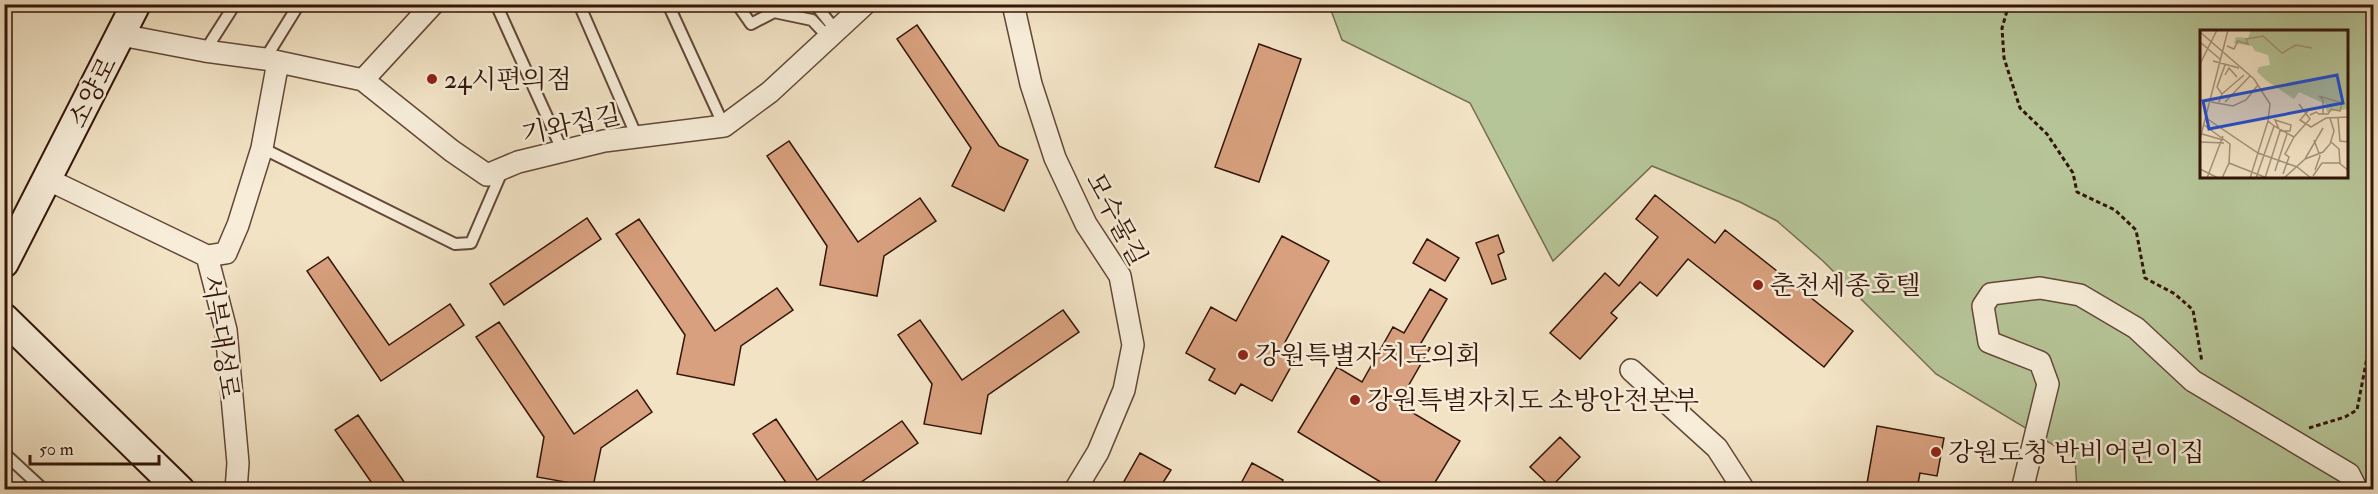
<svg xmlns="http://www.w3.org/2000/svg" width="2378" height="494" viewBox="0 0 2378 494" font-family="'IM FELL Double Pica','Noto Serif KR',serif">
<rect width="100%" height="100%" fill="#f2e3c5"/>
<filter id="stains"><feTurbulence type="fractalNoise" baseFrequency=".00333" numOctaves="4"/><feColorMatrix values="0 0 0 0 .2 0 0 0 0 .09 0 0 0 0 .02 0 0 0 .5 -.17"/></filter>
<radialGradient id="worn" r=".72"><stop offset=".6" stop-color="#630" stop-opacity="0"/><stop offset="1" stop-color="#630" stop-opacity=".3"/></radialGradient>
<!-- green -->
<path fill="#b6c598" stroke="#746d50" stroke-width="1.5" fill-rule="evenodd" d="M1329 5H2373V489H2077L2075 458 1936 374 1823 261 1777 221 1740 202 1652 166 1553 261 1470 103 1342 40ZM2201 32H2346V177H2201Z"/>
<!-- building -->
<path fill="#d8a07e" stroke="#331509" stroke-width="1.5" d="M917 25 999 146 1028 160 1004 211 952 186 971 148 897 39Z
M1259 44 1301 59 1259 182 1215 167Z
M789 141 858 242 920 198 936 221 884 256 877 296 820 285 827 246 767 156Z
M1655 195 1715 243 1725 230 1853 331 1824 367 1688 259 1657 296 1640 282 1611 313 1617 318 1580 359 1550 333 1605 273 1619 286 1658 237 1636 219Z
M587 218 601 239 504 305 490 284Z
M639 219 715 331 777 288 793 310 741 346 734 385 677 374 685 335 616 234Z
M1498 235 1504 252 1498 255 1506 279 1492 284 1476 243Z
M1282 236 1329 261 1283 346 1298 354 1272 401 1241 384 1235 394 1209 380 1215 369 1186 353 1211 307 1236 321Z
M1427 239 1459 258 1445 281 1413 263Z
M328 257 389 345 450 304 464 325 381 381 307 271Z
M1430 289 1447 299 1421 343 1430 348 1398 404 1460 441 1431 489H1392L1298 432 1337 367 1362 382 1393 327 1404 333Z
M1063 310 1079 332 988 395 981 434 924 424 932 384 898 335 920 320 962 380Z
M499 322 574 434 637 390 652 412 601 448 593 487 537 477 544 437 476 337Z
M358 415 409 489H376L335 430Z
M776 419 817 480 902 421 918 443 851 489H786L787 484 753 434Z
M1877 426 1944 438 1937 476 1920 473 1917 489H1866Z
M1560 437 1580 457 1551 487 1530 467Z
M1140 453 1171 470 1159 489H1130L1122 485Z
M1252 463 1283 480 1278 489H1238Z"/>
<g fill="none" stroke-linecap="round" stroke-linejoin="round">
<!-- lane casing -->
<g stroke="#634838" stroke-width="14">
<path id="lane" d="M496 4 563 152
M579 4 637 137
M668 4 724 126
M737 4 751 24 774 12 812 20 830 39
M815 4 837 32
M205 51 235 4
M265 59 299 4
M262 148 455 244 471 243 503 169
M4 453 44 490"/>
</g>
<!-- street casing -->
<g stroke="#634838" stroke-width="24">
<path id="street" d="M1013 4 1031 84 1055 158 1086 224 1120 276 1133 345 1124 390 1098 452 1075 490
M121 35 205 51 265 59 363 80 452 151 487 175 518 162 604 141 724 126 770 92 865 4
M363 80 433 4
M47 179 207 256
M207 256 226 330 238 463 236 490
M207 256 226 253 238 225 262 148 278 62
M1631 370 1717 448 1744 490
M2022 490 2048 384 2040 362 1989 342 1983 306 1991 294 2040 288 2080 295 2136 328 2193 381 2349 474 2357 490"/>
</g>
<!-- secondary casing -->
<g stroke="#331509" stroke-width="32">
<path id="secondary" d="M4 263 136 4
M4 318 180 490"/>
</g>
<!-- path -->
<path stroke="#331509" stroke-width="3" stroke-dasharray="4.5 3" stroke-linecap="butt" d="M2009 4 2002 28 2004 58 2020 108 2047 134 2073 173 2077 192 2115 210 2136 230 2145 278 2175 294 2193 310 2202 362
M2309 428 2345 417 2357 410 2371 337 2374 336"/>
<!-- lane -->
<use href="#lane" stroke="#f7edd9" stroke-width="10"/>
<!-- street -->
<use href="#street" stroke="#f7edd9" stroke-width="21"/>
<!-- secondary -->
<use href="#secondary" stroke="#f7edd9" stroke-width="28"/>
</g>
<!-- markers -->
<g fill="#8f2418" stroke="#f7edd9" stroke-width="2">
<circle cx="432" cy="79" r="6"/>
<circle cx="1758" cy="285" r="6"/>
<circle cx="1243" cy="355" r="6"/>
<circle cx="1355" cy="400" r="6"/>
<circle cx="1936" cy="452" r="6"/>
</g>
<g text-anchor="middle" stroke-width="5" stroke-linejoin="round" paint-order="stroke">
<!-- poi labels -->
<g font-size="26" fill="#331509" stroke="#f7edd9" text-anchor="start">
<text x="444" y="88">24시편의점</text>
<text x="1770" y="294">춘천세종호텔</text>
<text x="1255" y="364">강원특별자치도의회</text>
<text x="1367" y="409">강원특별자치도 소방안전본부</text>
<text x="1948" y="461">강원도청 반비어린이집</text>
</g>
<!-- street labels -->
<g font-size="26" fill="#331509" stroke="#f7edd9">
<text transform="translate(92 92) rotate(-63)" y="9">소양로</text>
<text transform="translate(571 124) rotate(-12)" y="9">기와집길</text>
<text transform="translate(1117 219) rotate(62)" y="9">모수물길</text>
<text transform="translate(221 337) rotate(81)" y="9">서부대성로</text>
</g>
</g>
<!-- overview -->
<g transform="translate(2200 30)">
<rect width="148" height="148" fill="#f2e3c5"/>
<path d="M51 0H148V79L127 82 125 74 99 62 94 69 67 51 57 42 59 37 70 35 68 25 55 21 52 16 34 13 36 7 48 8Z" fill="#b6c598"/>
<path fill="none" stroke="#a6917a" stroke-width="1.5" d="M0 2 54 49 70 74 68 91 74 96 94 107 110 89 99 74M0 12 21 30M27 16 34 19 38 11 48 14 46 9 63 6 82 23 96 15 112 18M13 31 39 38M0 34 17 0M25 45 29 38 37 47M22 64 44 45M11 72 33 76 46 70 58 55M19 72 22 64 17 57 25 35M25 72 50 46M108 81 100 90 111 97 126 88 149 87M110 85 116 82 119 84H128L131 79 140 81 142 73 119 66 123 70V84M6 88 58 123 97 137 111 148M138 88 140 111 149 112M75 90 91 95 90 101H80ZM4 95 30 114 29 133 22 148M2 104 23 110M0 109 28 0M114 110 120 126 115 140M0 112 24 113M131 112 139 119 140 134M105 129 123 122 130 114 134 101 130 88M29 133 67 148M0 139 18 148M75 141 87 104M83 144 89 127 85 124 94 107M113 146 122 133H139L149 141M7 148 23 106M50 148 68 91M56 148 74 96M65 148 80 101M84 148 105 129 123 98"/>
<path fill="#1d4ed8" fill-opacity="0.15" stroke="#1d4ed8" stroke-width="3" d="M137 45 143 73 9 99 3 71Z"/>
<rect width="148" height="148" fill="none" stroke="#331509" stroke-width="3"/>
</g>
<!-- margin -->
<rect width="2378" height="494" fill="none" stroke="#f2e3c5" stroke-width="24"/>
<rect x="6" y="6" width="2366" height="482" fill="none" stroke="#331509" stroke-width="3"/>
<rect x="12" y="12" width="2354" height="470" fill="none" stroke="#331509" stroke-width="1.5"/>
<!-- scale -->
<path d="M30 455v9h129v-9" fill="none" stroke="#331509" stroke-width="3"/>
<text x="39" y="455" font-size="18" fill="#331509" stroke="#f7edd9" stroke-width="4.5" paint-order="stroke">50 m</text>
<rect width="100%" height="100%" filter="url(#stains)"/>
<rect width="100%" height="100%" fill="url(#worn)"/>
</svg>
